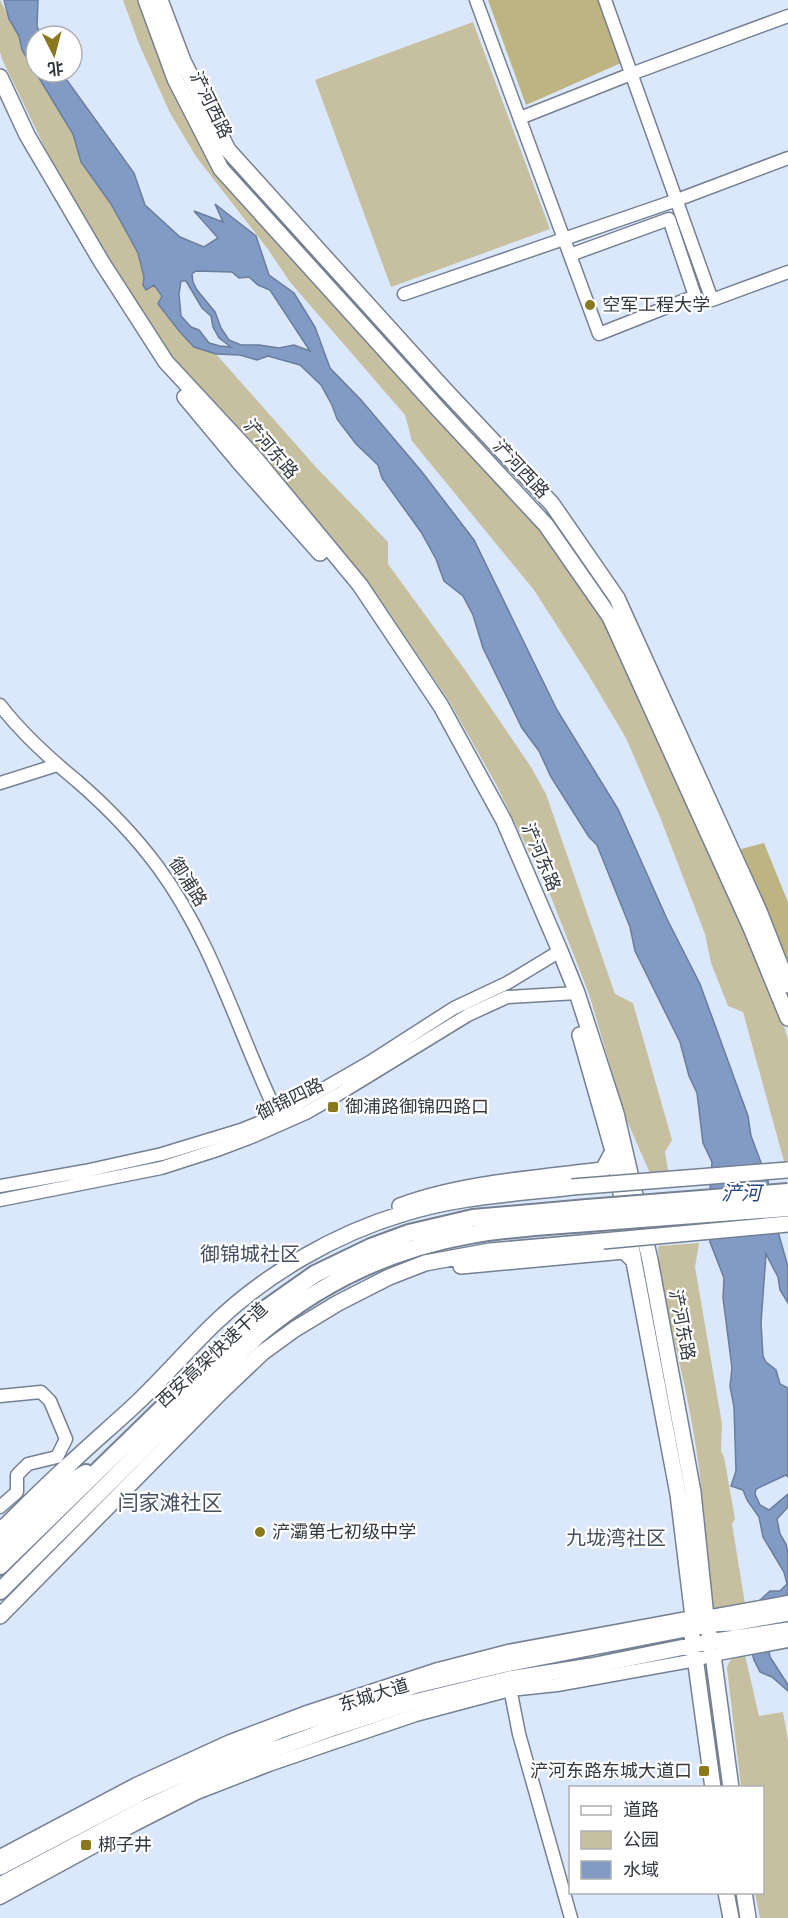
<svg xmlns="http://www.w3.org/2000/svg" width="788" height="1918" viewBox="0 0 788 1918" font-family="'Titillium Web','Noto Sans SC',sans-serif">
<rect width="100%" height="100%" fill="#dbe8fb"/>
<!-- green -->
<path fill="#c7c0a0" d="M0 0 19 36 22 50 73 134 81 162 111 204 138 253 144 277 143 285 145 290 154 285 162 297 158 304 180 332 194 347 216 354 315 466 388 542V564L463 667 531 767 546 794 615 994 633 1003 672 1140 665 1152 669 1176 652 1178 625 1116 589 994 551 897 496 784 449 701 384 605 340 549 301 502 167 353 133 300 46 150 2 59 0 52Z
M123 0H140L205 142 541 528 612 621 782 1019 788 1040V1165H785L743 1012 728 1006 711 963 705 934 660 817 626 738 588 674 534 590 412 441 405 415 290 282 267 248 197 158 170 113 139 44Z
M473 22 550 229 391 287 315 80Z
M699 1243 695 1267 722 1424 721 1451 724 1457 735 1519 732 1524 745 1604 718 1610 713 1607 712 1601C706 1542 703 1482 692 1424 682 1365 664 1308 658 1249L659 1246Z
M745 1655 759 1716 783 1712 788 1740V1918H760L755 1893 762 1892V1788L741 1787 727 1668C729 1658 736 1656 745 1655Z"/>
<!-- forest -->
<path fill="#beb482" d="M488 0H598L621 63 526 105Z
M764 843 788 902V961L741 849Z"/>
<!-- water -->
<path fill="#819bc4" stroke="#6a7d9c" stroke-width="1.5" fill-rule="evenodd" d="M4 0H38L37 26 41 36H36V72H61L134 173 145 205 180 237 204 247 218 238 194 211 223 222 215 204 256 236 269 275 294 293 315 327 330 368 362 401 422 472 474 540 557 710 618 809 667 919 700 984 748 1116 751 1136 768 1181 775 1221 788 1267V1303L780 1290 778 1277 766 1254 761 1323 763 1356 766 1362 776 1370 780 1384 788 1388V1477L786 1475 756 1489 755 1494 760 1505 769 1510 788 1494V1507L777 1519 780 1534 786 1544 788 1553V1645L768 1646 770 1657 788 1685V1691L772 1677 760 1672 754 1660 751 1649 750 1623 758 1602 770 1591H780L787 1584 784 1572 763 1537 759 1517 747 1500 743 1490 731 1486 736 1471 734 1407 730 1386 732 1368 723 1298 724 1278 710 1242 708 1219 712 1162 703 1143 697 1093 689 1076 680 1042 635 951 630 927 597 845 589 837 551 777 539 751 522 728 483 648 473 615 463 596 444 581 436 559 421 532 382 478 378 465 356 444 337 419 332 405 321 385 300 365 268 356 257 360 240 355 216 354 194 347 180 332 158 304 162 296 154 285 146 290 143 285 144 277 138 253 111 204 81 162 73 134 22 50 19 36 9 19ZM196 271 232 272 239 278 249 277 258 285 270 290 310 351 294 345 279 348 259 345H241L229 340 221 328 215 312 197 290 193 282 192 274ZM181 281H186L202 308 211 316 213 327 219 338 231 347 220 346 209 343 199 330 191 327 181 316 179 294Z"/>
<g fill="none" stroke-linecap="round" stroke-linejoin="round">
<!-- minor casing -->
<g stroke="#758092" stroke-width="15">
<path id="minor" d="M476 0 564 239 599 334 695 296 669 219 570 255
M605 0 712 300 788 272
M520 118 631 74 788 16
M404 294 677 200 788 158
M0 705C22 734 49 758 77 781 107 807 135 836 158 867 214 943 239 1036 280 1120
M0 783 57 765
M0 1186 85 1171 162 1154 241 1130 278 1115 370 1062 454 1008 507 983 560 951
M0 1200 161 1168 220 1149 254 1136 306 1113 339 1094 468 1015 507 997 577 993
M0 1396 41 1392 50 1401 66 1439 57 1457 28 1464 17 1475V1492L0 1507
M509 1683 519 1734 571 1918
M0 1856 136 1784 230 1741 304 1713 438 1669 508 1651 693 1617H706L788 1602
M0 1898 136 1824 197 1793 269 1765 336 1742 416 1715 510 1690 557 1685 696 1660 713 1655 788 1641"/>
</g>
<!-- major casing -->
<g stroke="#758092" stroke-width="18">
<path id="major" d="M146 0 175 79 221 169 440 411 546 525 610 617 751 928 788 1018
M160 0 183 61 228 150 445 390 552 504 617 598 759 911 788 985
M0 77 27 135 101 261 166 362 254 457 360 585 441 706 504 821 560 951 577 993 616 1113 650 1260 693 1492 706 1617 713 1655 731 1788
M185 397 240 463 320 553
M580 1035 613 1151 678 1494 693 1617 691 1628 713 1788
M400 1206C461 1183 538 1178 603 1170L613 1151
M461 1266 624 1251 634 1261
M0 1531C24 1508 47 1484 72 1462 94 1441 117 1422 139 1401 165 1376 189 1348 215 1323 266 1274 335 1234 402 1214 458 1196 515 1194 572 1187
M0 1616 221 1392 262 1353 295 1329 338 1303 389 1277 425 1263 490 1251 603 1241
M0 1867 141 1793 281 1730 417 1685 506 1664 691 1628 707 1624 734 1623 788 1613
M0 1885 143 1809 267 1752 336 1727 410 1703 509 1679 591 1666 709 1642 788 1630
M726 1892 731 1918
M744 1892 748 1918"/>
</g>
<!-- highway casing -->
<g stroke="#758092" stroke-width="20">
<path id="highway" d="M0 1550 62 1487 86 1473
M0 1566 261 1312 315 1274 371 1247 409 1233 473 1218 587 1208
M0 1591 257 1336C318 1284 390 1249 470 1235 509 1228 549 1226 588 1223"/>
</g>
<!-- minor -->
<use href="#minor" stroke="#fff" stroke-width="12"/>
<!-- major -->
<use href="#major" stroke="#fff" stroke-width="15"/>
<!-- highway -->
<use href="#highway" stroke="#fff" stroke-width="16"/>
<!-- major-bridge casing -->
<g stroke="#758092" stroke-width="18" stroke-linecap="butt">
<path id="major-bridge" d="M572 1187 788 1170
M603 1241 788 1224"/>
</g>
<!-- highway-bridge casing -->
<g stroke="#758092" stroke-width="20" stroke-linecap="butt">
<path id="highway-bridge" d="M587 1208 788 1192
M588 1223 788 1208"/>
</g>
<!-- major-bridge -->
<use href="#major-bridge" stroke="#fff" stroke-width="15"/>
<!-- highway-bridge -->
<use href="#highway-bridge" stroke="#fff" stroke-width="16"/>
</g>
<!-- markers -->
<g fill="#89781d" stroke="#fff" stroke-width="2">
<circle cx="590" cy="305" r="6"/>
<rect x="327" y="1101" width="12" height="12" rx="3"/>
<circle cx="260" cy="1532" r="6"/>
<rect x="698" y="1765" width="12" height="12" rx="3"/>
<rect x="80" y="1839" width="12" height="12" rx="3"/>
</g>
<g text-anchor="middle" stroke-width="4.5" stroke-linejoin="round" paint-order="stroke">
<!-- street labels -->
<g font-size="18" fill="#33383f" stroke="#fff">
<text transform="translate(211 105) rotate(64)" y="6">浐河西路</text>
<text transform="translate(271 449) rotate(49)" y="6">浐河东路</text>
<text transform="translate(521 469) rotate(47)" y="6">浐河西路</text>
<text transform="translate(541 857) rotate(67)" y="6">浐河东路</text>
<text transform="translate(188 882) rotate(58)" y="6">御浦路</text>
<text transform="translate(290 1099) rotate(-26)" y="6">御锦四路</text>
<text transform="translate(682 1325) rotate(79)" y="6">浐河东路</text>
<text transform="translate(212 1355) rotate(-43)" y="6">西安高架快速干道</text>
<text transform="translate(374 1695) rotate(-17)" y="6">东城大道</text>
</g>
<!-- poi labels -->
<g font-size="18" fill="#33383f" stroke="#fff" text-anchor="start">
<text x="602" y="311">空军工程大学</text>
<text x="345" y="1113">御浦路御锦四路口</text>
<text x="272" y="1538">浐灞第七初级中学</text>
<text x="692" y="1777" text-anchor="end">浐河东路东城大道口</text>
<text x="98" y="1851">梆子井</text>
</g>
<!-- water labels -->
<g font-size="20" font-style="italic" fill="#244579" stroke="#fff">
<text x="741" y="1200">浐河</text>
</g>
<!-- neighbourhood labels -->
<g font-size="20" fill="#454f5f" stroke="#fff">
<text x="250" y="1261">御锦城社区</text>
<text x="616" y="1545">九垅湾社区</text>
</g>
<!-- quarter labels -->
<g font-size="21" fill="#454f5f" stroke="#fff">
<text x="170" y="1510">闫家滩社区</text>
</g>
</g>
<!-- legend -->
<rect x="569" y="1786" width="195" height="108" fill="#ffffff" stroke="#adafb2" stroke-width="1.5"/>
<rect x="581" y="1806" width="30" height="9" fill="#ffffff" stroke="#adafb2" stroke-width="1.5"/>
<text x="623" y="1816" font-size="18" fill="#33383f">道路</text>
<rect x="581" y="1831" width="30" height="18" fill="#c7c0a0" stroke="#adafb2" stroke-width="1.5"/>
<text x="623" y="1846" font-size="18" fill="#33383f">公园</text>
<rect x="581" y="1861" width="30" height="18" fill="#819bc4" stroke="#adafb2" stroke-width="1.5"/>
<text x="623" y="1876" font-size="18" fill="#33383f">水域</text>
<!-- north arrow -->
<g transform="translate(54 54) rotate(174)"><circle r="28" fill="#ffffff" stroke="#adafb2" stroke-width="1.5"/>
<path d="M0-4.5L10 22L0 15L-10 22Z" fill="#89781d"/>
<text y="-9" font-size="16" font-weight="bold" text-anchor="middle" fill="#33383f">北</text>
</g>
</svg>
